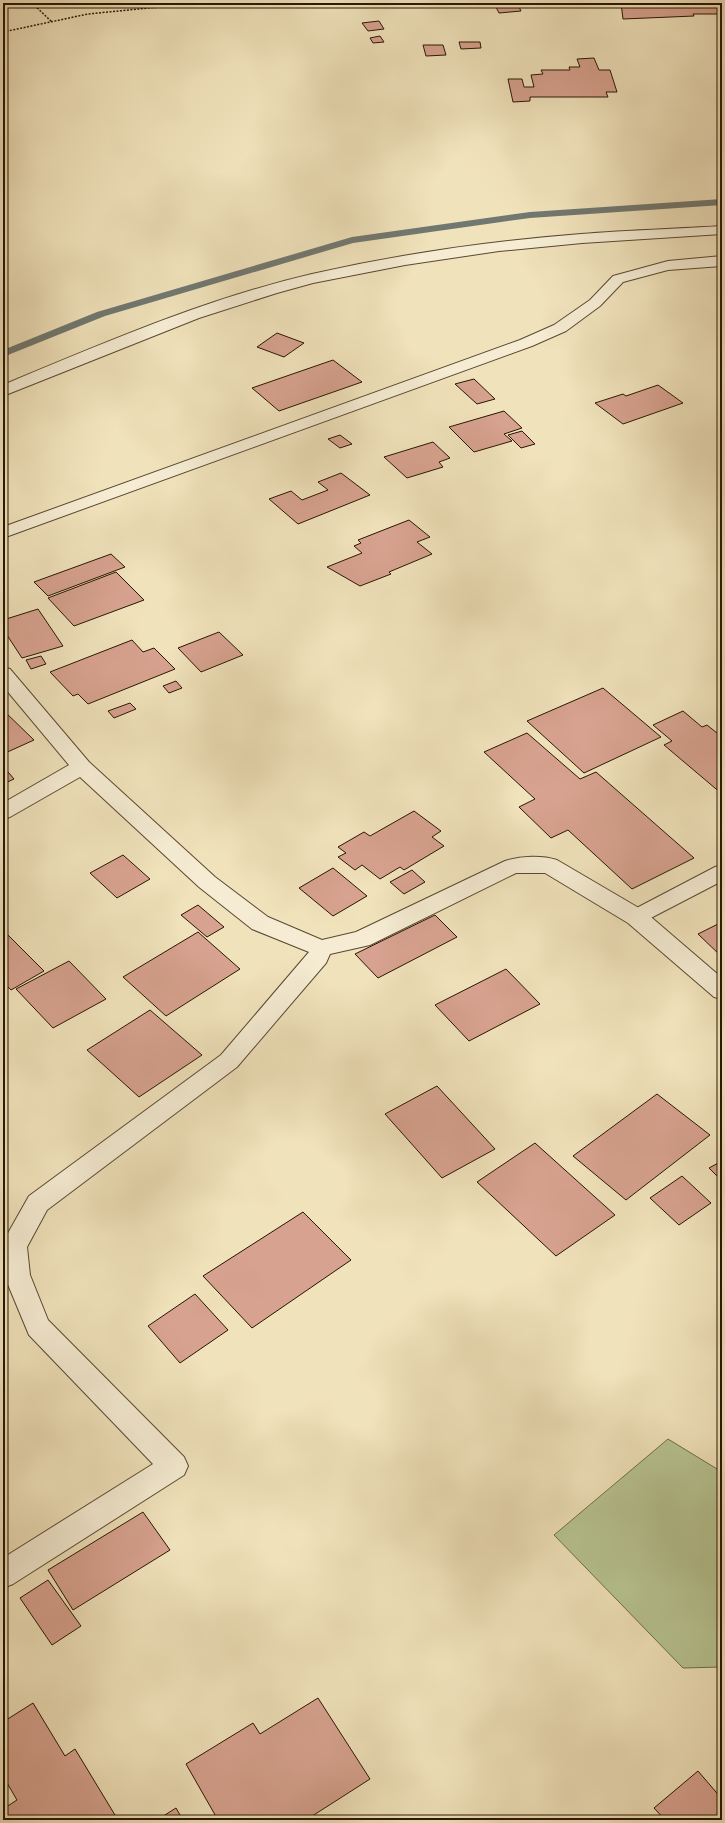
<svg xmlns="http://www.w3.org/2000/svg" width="725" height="1823" viewBox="0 0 725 1823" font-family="'Old Standard TT',serif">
<rect width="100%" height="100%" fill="#f0e2bb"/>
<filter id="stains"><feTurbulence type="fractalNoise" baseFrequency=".005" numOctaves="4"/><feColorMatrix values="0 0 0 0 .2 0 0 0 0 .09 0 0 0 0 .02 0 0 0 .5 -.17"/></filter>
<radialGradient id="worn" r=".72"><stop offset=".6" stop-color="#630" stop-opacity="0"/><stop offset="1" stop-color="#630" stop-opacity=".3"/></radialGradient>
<!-- green -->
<path fill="#b7c492" stroke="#706d4a" d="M668 1439 722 1472V1667L683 1668 554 1535Z"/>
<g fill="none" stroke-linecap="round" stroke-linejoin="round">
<!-- stream -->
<path fill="#717871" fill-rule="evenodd" d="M722 199V205L530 218 353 243 105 316 3 357V350L97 312 352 237 530 212Z"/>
</g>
<!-- building -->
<path fill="#d7a28f" stroke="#281601" d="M494 3H517L521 11 499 13Z
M621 3H722V14H693L694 16 623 19Z
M379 21 384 29 368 31 362 23Z
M380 36 384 42 373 43 370 38Z
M459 42H480L481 48 461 49Z
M423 45H443L446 55 426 56Z
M594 58 599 70H610L617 92H606L608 97H530V101L513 102 508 79H522L524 87H534L531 75 543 74 541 70H570L569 67H580L577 59Z
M277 333 304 343 284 357 257 347Z
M333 360 362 382 279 411 252 388Z
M474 379 495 399 477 404 455 384Z
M658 385 683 403 623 424 595 403 623 394 626 396Z
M504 411 522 428 504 434 512 441 474 452 449 427Z
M522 431 535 444 521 448 508 435Z
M340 435 352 444 340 448 328 439Z
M433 442 450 458 439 462 443 467 407 478 384 457Z
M341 473 370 495 298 524 269 499 291 491 302 500 328 490 318 482Z
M409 520 430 537 417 542 432 554 389 572 391 574 360 586 327 567 362 553 354 546 361 543 358 540Z
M111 554 125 567 48 596 34 582Z
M116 572 144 600 74 626 48 598Z
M38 609 63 646 22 658 3 629V620Z
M219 632 243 655 201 672 178 648Z
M132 640 143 652 154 648 175 669 88 704 78 694 73 696 50 672Z
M41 656 46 664 31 669 26 660Z
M176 681 182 688 169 693 163 686Z
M603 688 661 737 584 773 527 721Z
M130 703 136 709 114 718 108 711Z
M3 710 34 740 3 754Z
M683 711 702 727 707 725 722 737V794L664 745 672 741 653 725Z
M527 733 580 779 596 772 694 858 632 889 568 830 551 838 519 807 535 799 484 752Z
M3 766 14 779 3 784Z
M414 811 441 831 432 837 444 846 404 870 400 867 380 879 362 865 355 870 338 857 346 853 338 847 364 832 370 836Z
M123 855 150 879 117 898 90 873Z
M333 868 367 896 333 916 299 888Z
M412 870 425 882 404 894 390 882Z
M198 905 224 927 207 937 181 915Z
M435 915 457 937 378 978 355 954Z
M722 922V957L698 934Z
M3 930 44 971 11 990 3 982Z
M198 932 240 969 166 1016 123 977Z
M69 961 106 999 53 1028 16 989Z
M506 969 540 1004 469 1041 435 1005Z
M150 1010 202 1055 139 1097 87 1050Z
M437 1086 495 1149 442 1178 385 1114Z
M657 1094 710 1135 626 1200 573 1156Z
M535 1143 615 1215 556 1256 477 1182Z
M722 1161V1181L709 1168Z
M682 1176 711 1203 679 1225 650 1198Z
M303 1212 351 1260 252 1328 203 1276Z
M195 1294 228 1330 180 1363 148 1326Z
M143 1512 170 1550 73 1610 48 1570Z
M48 1580 81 1626 52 1645 20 1598Z
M318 1698 370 1779 306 1820H218L186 1764 253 1723 260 1734Z
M33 1703 65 1756 75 1749 118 1820H7L3 1809 17 1800 3 1776V1722Z
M698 1771 722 1799V1820H665L654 1808Z
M176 1808 183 1820H157Z"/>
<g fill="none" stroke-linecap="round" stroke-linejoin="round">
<!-- service casing -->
<g stroke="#5a4930" stroke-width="2">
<path id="service" d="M722 865V881L643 922 636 924 629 922 625 917 629 912 715 867Z"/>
</g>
<!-- minor casing -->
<g stroke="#5a4930" stroke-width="2">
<path id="minor" d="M722 256V266L668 270 623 282 600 306 566 331 532 346 3 538V527L520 340 554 325 590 300 613 276 668 261Z
M3 667 10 669 89 762 215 877 268 917 322 940 356 932 505 861C520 856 542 855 557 860L644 911 722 978V999L714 997 628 923 545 873H516L370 945 330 954 326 963 237 1067 47 1210 27 1247 30 1275 48 1320 184 1457 188 1466 184 1475 13 1584 3 1588V1558L153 1464 29 1335 4 1275 3 1242 29 1196 221 1055 309 952 252 929 199 887 80 777 10 817 3 819V803L69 765 3 686Z"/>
</g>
<!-- tertiary casing -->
<g stroke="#5a4930" stroke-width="2">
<path id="tertiary" d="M722 226V234L582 243 499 251 405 265 313 283 277 293 199 318 3 396V385C104 343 205 299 312 274 400 254 490 241 581 234 628 230 675 229 722 226Z"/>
</g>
<!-- path -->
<path stroke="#281601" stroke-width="1.5" stroke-dasharray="2 1.5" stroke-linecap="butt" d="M32 3 52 22
M3 32 88 14 199 3"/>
<!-- service -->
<use href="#service" fill="#f5ecd3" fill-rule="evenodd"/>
<!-- minor -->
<use href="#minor" fill="#f5ecd3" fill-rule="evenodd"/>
<!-- tertiary -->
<use href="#tertiary" fill="#f5ecd3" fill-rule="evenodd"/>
</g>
<!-- margin -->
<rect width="725" height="1823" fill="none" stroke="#f0e2bb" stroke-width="16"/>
<rect x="4" y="4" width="717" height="1815" fill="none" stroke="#281601" stroke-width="2"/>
<rect x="8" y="8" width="709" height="1807" fill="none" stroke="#281601"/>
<rect width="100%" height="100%" filter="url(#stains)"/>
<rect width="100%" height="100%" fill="url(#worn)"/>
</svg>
